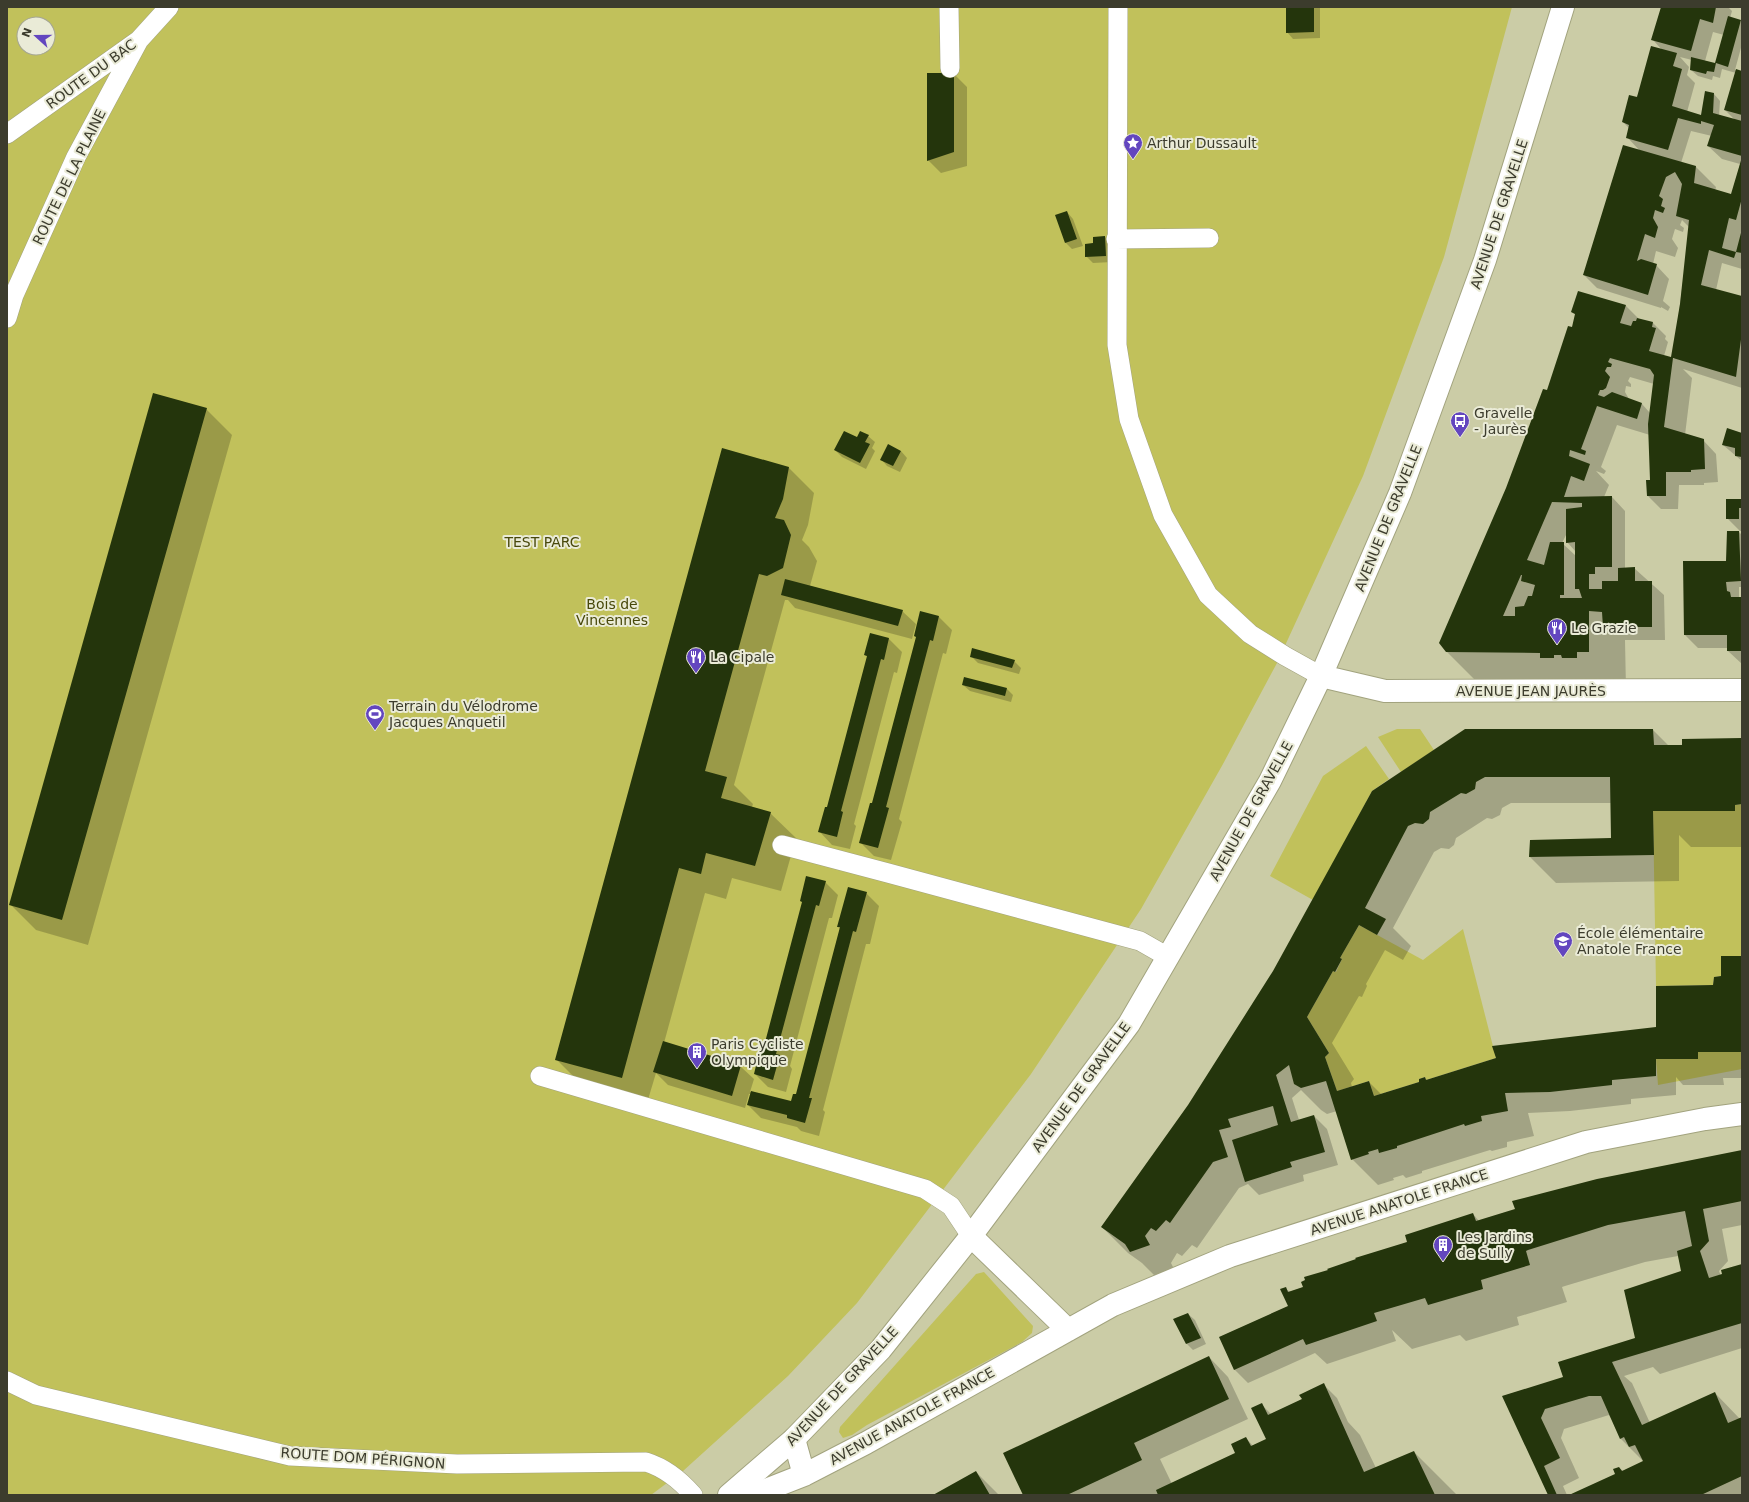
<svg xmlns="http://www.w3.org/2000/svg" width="1749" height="1502" viewBox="0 0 1749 1502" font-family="'DejaVu Sans',sans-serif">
<rect width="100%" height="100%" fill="#cbcca6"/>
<!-- green -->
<path fill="#c1c15b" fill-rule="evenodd" d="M7 7H1512L1444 257 1363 476 1277 663 1223 764 1141 909 1031 1074 857 1303 788 1376 683 1471 651 1495H7ZM24 24H48V48H24Z
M1397 729H1420L1434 750 1401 772 1378 737Z
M1366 746 1389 779 1372 791 1313 900 1270 876 1323 776Z
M1742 804V956L1721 957V976L1714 977 1713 985 1656 986 1653 811H1735V805Z
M1359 925 1423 960 1463 929 1496 1058 1426 1080 1425 1077 1419 1079V1082L1374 1096 1369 1081 1337 1091 1325 1057 1329 1053 1307 1017 1333 971 1336 972 1342 959 1340 958Z
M1698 1052H1742V1069L1658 1085 1656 1059H1698Z
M984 1272 1033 1326 1032 1333 1022 1342 867 1425 852 1435 843 1438 839 1432 840 1427 976 1274Z"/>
<!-- shadow -->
<path fill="#0003" fill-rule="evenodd" d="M1287 7H1320V38L1293 39 1287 32Z
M1662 7H1728L1732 11 1730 18 1742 23V44L1735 70 1742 72V269L1722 263 1716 290 1742 297V388L1683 369 1692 378 1685 435 1703 440 1716 454 1718 482 1704 483V485H1679L1678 509H1661L1648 496 1651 482 1650 435 1617 425 1601 467 1606 471 1604 474 1596 471 1609 485 1604 497H1612L1625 511V569L1634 568 1664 595 1665 640H1625L1626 689H1484L1447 652 1548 391 1576 330V315L1572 312 1626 306 1639 319 1653 323 1666 336 1665 339 1668 342 1664 356 1675 359 1673 357 1690 228 1682 220 1680 225 1684 228 1683 232 1675 229 1672 239 1678 248 1675 257 1656 251 1653 264 1656 265 1669 279 1663 301 1670 307 1668 311 1661 307V308L1597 288 1584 275 1640 151 1627 137 1629 128 1623 122 1662 50 1653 40ZM1713 32 1724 35 1716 64 1705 61ZM1680 57 1692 60 1691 70 1698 76 1712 80 1713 76 1720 78 1722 69 1736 73 1725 110 1736 121 1719 116 1720 101 1714 94 1701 116 1687 112 1695 83 1687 75 1689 67ZM1691 131 1712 136 1708 146 1722 159 1740 164 1732 196 1715 191 1716 187 1696 167 1681 163ZM1630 377 1654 384 1650 413 1642 404 1629 399 1625 392 1626 386 1631 387V384L1628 381ZM1567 533V542L1576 552V556L1562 543Z
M954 74 967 87V166L941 173 928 160Z
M1067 212 1073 219 1083 246 1072 249 1066 243Z
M1105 237 1111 243 1112 262 1093 263 1086 256 1094 244Z
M206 409 232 435 88 945 36 930 10 904Z
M1742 434V461L1723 445Z
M868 436 875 442 872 448 875 451 866 469 842 457 835 450Z
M901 451 907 458 900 472 887 466 881 459Z
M788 467 814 493 808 525 802 540 809 547 817 561 810 586 902 611 916 624 912 639 795 608 788 600H785L734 785 753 804 752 807 770 813 796 838 781 891 732 878 726 899 705 893 664 1043 740 1066 754 1079 750 1092 791 1102 797 1095 840 929 838 927 866 893 879 906 870 944H866L823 1110 825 1112 819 1136 801 1131 797 1127 761 1118 748 1105 751 1094H749L745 1108 668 1085 656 1073 647 1103 582 1085 556 1059Z
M1742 500V531H1740L1727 518Z
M1739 532 1742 535V587H1739V598H1742V664L1728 651V648H1698L1685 635 1726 562Z
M921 612 939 617 952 630 946 654 943 653 899 819 902 822 891 860 874 856 860 842 873 804 917 638Z
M871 634 889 639 902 652 897 673 894 672 854 824 856 826 850 849 832 845 819 831 828 809 868 657 865 655Z
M971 656 1014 661 1021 668 1019 674 978 663Z
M963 685 1007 689 1013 695 1011 702 970 691Z
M1653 730 1669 746 1742 739V847H1691L1679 835V881L1556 883 1530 857 1612 839V803H1511L1502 808 1500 815 1492 819 1487 818 1456 838 1454 845 1449 849 1441 848 1434 852 1393 928 1411 946 1403 960 1385 950 1366 984 1367 986 1362 997 1359 996 1332 1043 1354 1079 1351 1083 1352 1087 1369 1082 1382 1095 1420 1083 1425 1078 1427 1080 1657 1028 1714 986 1742 957V1078H1723L1724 1085H1683L1676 1077V1095L1631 1099V1104L1570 1111 1528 1113 1534 1136 1507 1142V1147L1492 1151 1490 1150 1422 1171V1173L1406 1178 1403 1175 1393 1178 1394 1180 1378 1185 1352 1159 1337 1111 1327 1114 1321 1110 1301 1090 1292 1098 1299 1120 1314 1116 1327 1129 1338 1165 1303 1175 1304 1181 1259 1195 1248 1184 1239 1188 1197 1248 1192 1245 1182 1256 1177 1253 1171 1263 1175 1271 1157 1278 1142 1263 1128 1253 1102 1227 1189 1107 1274 972 1373 792Z
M825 882 838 895 832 918H829L790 1066 792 1069 786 1092 768 1087 755 1074 764 1051 803 903Z
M1742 1151V1225L1722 1229 1728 1261 1719 1271 1721 1276 1742 1265V1348L1660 1374 1653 1367 1624 1376 1632 1383 1650 1423 1715 1393 1740 1419 1742 1418V1495H1572L1617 1474 1619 1468 1623 1471 1644 1462 1621 1439 1609 1415 1564 1429 1561 1438 1579 1478 1563 1486 1567 1495H1549L1503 1396 1565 1378 1636 1339 1683 1272 1678 1256 1645 1262 1565 1286 1562 1287 1567 1302 1517 1317 1519 1325 1466 1341 1460 1335 1412 1349 1392 1330 1396 1341 1327 1364 1315 1353 1248 1383 1235 1370 1220 1337 1289 1306 1286 1289 1290 1292 1304 1287 1329 1271 1408 1242 1473 1214 1479 1221 1516 1210 1598 1180Z
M1188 1314 1195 1320 1206 1344 1193 1350 1187 1344 1175 1320Z
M1209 1357 1228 1377 1248 1419 1160 1459 1172 1484 1237 1454 1246 1438 1253 1446 1268 1439 1262 1405 1271 1414 1303 1399 1324 1385 1337 1398 1348 1422 1360 1435 1376 1468 1414 1452 1457 1495H1025Z
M976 1472 999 1495H935Z"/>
<!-- building -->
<path fill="#24350c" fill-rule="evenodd" d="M1286 7H1314V32L1286 33Z
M1661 7H1716L1713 23 1700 19 1691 51 1651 40Z
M1728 16 1741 20 1728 67 1716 63 1714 72 1707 71 1706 74 1690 70 1691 57 1715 63Z
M1651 46 1677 53 1673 66 1682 69 1672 106 1701 115 1705 91 1714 93 1713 113 1742 121V156L1707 146 1714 125 1701 121V124L1678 118 1668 150 1626 138 1629 125 1622 122 1629 95 1637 97Z
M1736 69 1742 71V115L1724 110Z
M927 73H954V152L927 161Z
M1623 145 1696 166 1694 183 1731 194 1742 157V198L1736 220 1729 218 1722 248 1736 252 1734 258 1709 250 1701 285 1742 296V332L1736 377 1673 358 1664 427 1704 439 1705 469 1691 470V472H1666V496H1647L1646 480H1650L1648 424 1654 375 1650 369 1610 358 1608 362 1612 364 1611 367H1607L1605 371 1610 377 1606 388 1603 390H1600L1598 395 1604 397 1612 392 1642 403 1637 419 1597 406 1581 449 1586 451 1585 455 1570 450 1569 456 1590 464 1584 481 1571 476 1564 497 1612 496V567H1595V574H1589V589H1602V581H1618V568L1635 567V581H1652V627H1603L1602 612 1589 611V652H1577V658H1562L1561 655H1554V658H1540V653L1446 652 1439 643 1506 488 1543 389 1547 390 1568 326 1572 327 1575 314 1571 312 1578 291 1626 305 1620 323 1631 326 1633 321H1636L1637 318 1653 322 1652 327 1656 328 1649 351 1671 357 1680 304 1689 220 1676 216 1682 184 1675 172 1666 177 1659 196 1663 199 1661 206 1665 208 1663 213 1655 210 1653 218 1658 227 1655 238 1645 234 1637 261 1641 259 1657 264 1648 295 1583 275ZM1552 502 1582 503V507L1566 509V543L1575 542V589H1579L1582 598H1560V595H1564V542H1550L1544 565 1527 560ZM1521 575H1522L1521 581 1535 585 1532 596H1528L1524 606 1515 607V616H1503Z
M1067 211 1077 239 1065 243 1055 215Z
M1742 229V253L1736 252Z
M1105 236 1106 256 1085 257V244L1093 243V237Z
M153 393 207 408 62 920 9 905Z
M1727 428 1742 433V457L1735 456V448L1722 445Z
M844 431 857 437 860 431 869 435 865 442 870 444 860 463 834 450Z
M888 444 901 451 893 466 880 460Z
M722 448 789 467 783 499 775 518 784 520 791 535 783 568 767 576 759 574 705 771 727 777 721 798 771 812 755 866 706 853 701 874 679 868 622 1078 555 1060Z
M1726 499H1742V508H1739V519H1726Z
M1727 531H1739L1741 581 1726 582 1727 591 1730 592 1731 597H1742V651H1727V635H1684L1683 561H1726Z
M785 579 903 610 898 626 781 595Z
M920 611 939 616 933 641 930 640 886 807 889 808 878 848 859 843 870 803H872L916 637 914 636Z
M870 633 889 638 884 660 881 659 841 811 843 812 837 837 818 832 825 807H827L867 656 864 655Z
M972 648 1015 660 1012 668 970 657Z
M964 677 1007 688 1005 696 962 685Z
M1465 729H1653L1654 745H1682V739L1742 738V804L1735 805V811H1653L1654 855 1529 857 1530 840 1611 838 1610 777H1485L1476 782 1475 789 1466 794 1461 793 1430 812 1429 819 1423 824 1415 823 1408 826 1365 908 1386 919 1377 935 1359 925 1340 958 1342 959 1335 972 1333 971 1307 1017 1329 1053 1325 1057 1337 1091 1369 1081 1374 1096 1419 1082V1079L1425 1077 1426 1080 1496 1058 1492 1046 1656 1027V986L1713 985 1714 977 1721 976V956H1742V1052H1698V1059H1656V1076L1612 1080V1085L1550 1092 1505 1093 1508 1111 1481 1116 1482 1121 1465 1126 1464 1124 1397 1146V1148L1379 1153 1378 1149 1368 1152 1369 1154 1351 1160 1326 1081 1301 1088 1294 1084 1289 1065 1276 1075 1291 1122 1314 1115 1325 1152 1290 1162 1292 1167 1245 1182 1232 1140 1278 1125 1273 1106 1228 1119 1231 1127 1219 1130 1228 1157 1213 1162 1170 1223 1166 1220 1156 1231 1151 1228 1145 1236 1150 1245 1130 1252 1125 1244 1101 1227 1188 1105 1273 971 1372 791Z
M806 876 826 881 819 906 816 905 776 1054 780 1055 773 1080 754 1074 760 1049 763 1050 802 902 800 901Z
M848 887 867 892 856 932 853 931 809 1098H812L805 1123 787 1118V1115L747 1105 751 1091 791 1101 793 1094H796L840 927H837Z
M663 1041 741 1065 732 1096 653 1072Z
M1742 1150V1201L1703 1209 1709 1241 1700 1251 1709 1278 1722 1274 1721 1270 1742 1264V1323L1612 1362 1642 1425 1715 1392 1728 1423 1742 1417V1476L1701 1495H1569L1615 1474 1613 1469 1619 1467 1622 1471 1643 1461 1635 1445 1629 1447 1624 1437 1620 1439 1601 1396H1589L1545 1409 1541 1418 1560 1458 1544 1466 1557 1495H1548L1502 1396 1563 1377 1558 1362 1635 1338 1624 1290 1681 1271 1677 1251 1692 1246 1685 1211 1608 1225 1528 1250 1526 1251 1530 1265 1481 1280 1483 1289 1428 1305 1425 1298 1374 1313 1377 1321 1306 1345 1303 1339 1234 1370 1219 1337 1288 1306 1280 1289 1286 1287 1288 1292 1303 1287 1301 1282 1305 1280 1304 1277 1328 1270 1327 1269 1356 1259 1355 1258 1407 1242 1405 1235 1473 1213 1476 1221 1515 1209 1512 1201 1597 1179Z
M1188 1313 1201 1338 1186 1344 1173 1319Z
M1209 1356 1229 1399 1134 1443 1142 1460 1067 1495H1023L1003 1453Z
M1324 1383 1364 1472 1414 1451 1435 1495H1158L1156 1490 1235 1453 1231 1444 1246 1437 1251 1446 1266 1439 1251 1408 1262 1403 1268 1415 1302 1399 1299 1395Z
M976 1471 990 1495H933Z"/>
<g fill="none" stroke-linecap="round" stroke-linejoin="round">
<!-- service casing -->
<g stroke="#a2a37e" stroke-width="20">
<path id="service" d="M949 7 950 68
M1118 7 1117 345 1129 419 1163 515 1208 595 1250 634 1285 656 1321 676
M7 134 139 40 169 7
M1116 239 1209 238
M7 318 14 295 76 157 139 40
M782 845 888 873 1140 941 1168 957
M540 1076 925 1189 951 1206 971 1236
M7 1381 36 1395 290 1456 457 1464 646 1462C665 1468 680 1480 693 1495"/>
</g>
<!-- minor casing -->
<g stroke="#a2a37e" stroke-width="24">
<path id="minor" d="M1321 676 1385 691 1742 690
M971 1236 1068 1330
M794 1439 804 1475
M753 1495 804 1475 866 1443 1113 1305 1230 1256 1586 1142 1705 1119 1742 1114"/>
</g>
<!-- tertiary casing -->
<g stroke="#a2a37e" stroke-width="24">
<path id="tertiary" d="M729 1495 794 1439 881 1349 971 1236 1129 1024 1270 781 1321 676 1400 493 1485 260 1563 7"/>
</g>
<!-- service -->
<use href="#service" stroke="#fff" stroke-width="19"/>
<!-- minor -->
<use href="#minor" stroke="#fff" stroke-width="22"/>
<!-- tertiary -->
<use href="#tertiary" stroke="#fff" stroke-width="22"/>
</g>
<!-- icons -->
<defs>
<g id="sight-pin" transform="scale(1)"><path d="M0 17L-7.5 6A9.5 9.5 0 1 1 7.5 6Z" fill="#6346bf" stroke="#eaebd7"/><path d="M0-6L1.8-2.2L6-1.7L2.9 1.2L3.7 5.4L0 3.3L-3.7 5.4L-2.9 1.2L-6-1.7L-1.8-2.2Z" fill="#fff"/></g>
<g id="bus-pin" transform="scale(1)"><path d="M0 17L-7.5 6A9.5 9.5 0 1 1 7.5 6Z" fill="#6346bf" stroke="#eaebd7"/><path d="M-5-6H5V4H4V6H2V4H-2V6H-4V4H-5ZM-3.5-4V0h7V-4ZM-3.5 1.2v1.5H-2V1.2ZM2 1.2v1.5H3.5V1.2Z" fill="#fff"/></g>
<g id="restaurant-pin" transform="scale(1)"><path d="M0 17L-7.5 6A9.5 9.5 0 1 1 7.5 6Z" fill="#6346bf" stroke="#eaebd7"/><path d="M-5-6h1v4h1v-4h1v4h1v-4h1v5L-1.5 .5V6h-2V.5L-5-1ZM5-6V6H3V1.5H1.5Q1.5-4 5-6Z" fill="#fff"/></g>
<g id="stadium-pin" transform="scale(1)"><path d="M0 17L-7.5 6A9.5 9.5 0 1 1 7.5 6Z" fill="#6346bf" stroke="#eaebd7"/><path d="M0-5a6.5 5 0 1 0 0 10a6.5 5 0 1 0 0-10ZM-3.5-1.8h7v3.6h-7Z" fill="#fff"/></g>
<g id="school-pin" transform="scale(1)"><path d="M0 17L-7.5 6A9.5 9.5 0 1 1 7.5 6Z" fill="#6346bf" stroke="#eaebd7"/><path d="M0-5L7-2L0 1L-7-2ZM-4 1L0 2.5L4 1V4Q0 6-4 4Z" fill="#fff"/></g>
<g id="building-pin" transform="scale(1)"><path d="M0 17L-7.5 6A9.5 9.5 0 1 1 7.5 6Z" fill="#6346bf" stroke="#eaebd7"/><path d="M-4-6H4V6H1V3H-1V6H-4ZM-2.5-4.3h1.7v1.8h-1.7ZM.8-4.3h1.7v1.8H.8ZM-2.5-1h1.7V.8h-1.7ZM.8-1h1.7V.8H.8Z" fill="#fff"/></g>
</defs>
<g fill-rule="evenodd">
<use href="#sight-pin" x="1133" y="143"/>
<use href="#bus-pin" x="1460" y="421"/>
<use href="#restaurant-pin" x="1557" y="628"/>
<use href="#restaurant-pin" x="696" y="657"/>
<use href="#stadium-pin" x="375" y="714"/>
<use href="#school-pin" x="1563" y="941"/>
<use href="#building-pin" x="697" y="1052"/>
<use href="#building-pin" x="1443" y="1245"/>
</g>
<g text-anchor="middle" stroke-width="4" stroke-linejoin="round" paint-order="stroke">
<!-- street labels -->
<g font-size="14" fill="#3c3c2d" stroke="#eaebd7">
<text transform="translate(91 74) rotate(-36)" y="5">ROUTE DU BAC</text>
<text transform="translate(69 177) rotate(-64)" y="5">ROUTE DE LA PLAINE</text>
<text transform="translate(1499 214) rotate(-72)" y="5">AVENUE DE GRAVELLE</text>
<text transform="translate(1388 518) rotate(-68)" y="5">AVENUE DE GRAVELLE</text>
<text x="1531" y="696">AVENUE JEAN JAURÈS</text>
<text transform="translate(1251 811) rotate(-61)" y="5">AVENUE DE GRAVELLE</text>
<text transform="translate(1081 1087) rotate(-54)" y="5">AVENUE DE GRAVELLE</text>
<text transform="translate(1399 1202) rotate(-18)" y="5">AVENUE ANATOLE FRANCE</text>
<text transform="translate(842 1386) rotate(-47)" y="5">AVENUE DE GRAVELLE</text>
<text transform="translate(912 1416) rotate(-29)" y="5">AVENUE ANATOLE FRANCE</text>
<text transform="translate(363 1458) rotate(4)" y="5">ROUTE DOM PÉRIGNON</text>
</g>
<!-- poi labels -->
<g font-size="14" fill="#3c3c2d" stroke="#eaebd7" text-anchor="start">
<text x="1147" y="148">Arthur Dussault</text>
<text x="1474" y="418">Gravelle<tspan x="1474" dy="16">- Jaurès</tspan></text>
<text x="1571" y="633">Le Grazie</text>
<text x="710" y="662">La Cipale</text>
<text x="389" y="711">Terrain du Vélodrome<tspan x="389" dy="16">Jacques Anquetil</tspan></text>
<text x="1577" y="938">École élémentaire<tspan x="1577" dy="16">Anatole France</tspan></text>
<text x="711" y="1049">Paris Cycliste<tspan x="711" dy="16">Olympique</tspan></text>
<text x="1457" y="1242">Les Jardins<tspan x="1457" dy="16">de Sully</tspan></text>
</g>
<!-- park labels -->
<g font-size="14" fill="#48480a" stroke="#eaebd7">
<text x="542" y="547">TEST PARC</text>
<text x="612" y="609">Bois de<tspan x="612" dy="16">Vincennes</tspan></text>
</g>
</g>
<!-- border -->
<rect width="1749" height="1502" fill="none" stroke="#3c3c2d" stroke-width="16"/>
<!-- north arrow -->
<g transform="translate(36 36) rotate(291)"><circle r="19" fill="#eaebd7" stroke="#a4a593"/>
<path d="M0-3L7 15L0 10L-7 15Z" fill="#6346bf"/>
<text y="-6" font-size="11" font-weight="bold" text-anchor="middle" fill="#3c3c2d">N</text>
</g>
</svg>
